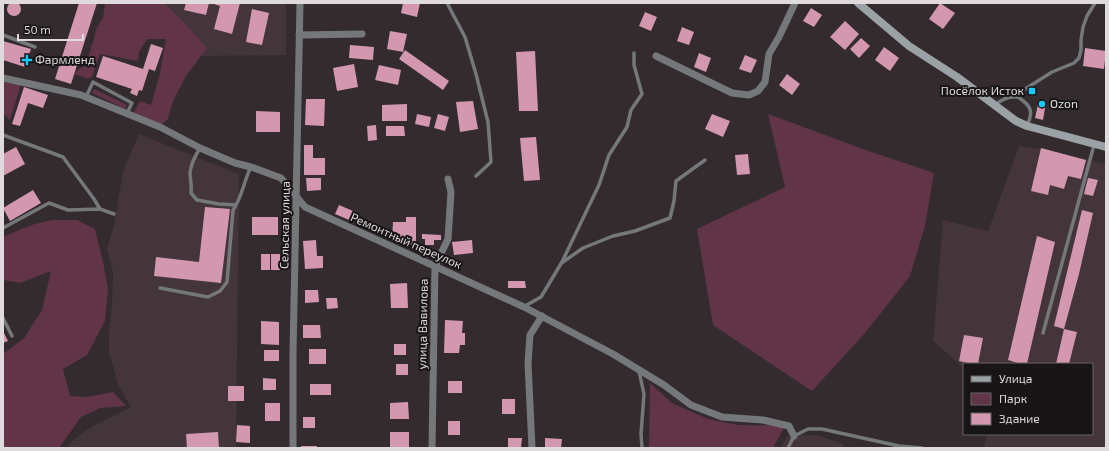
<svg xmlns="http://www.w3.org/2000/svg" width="1109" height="451" viewBox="0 0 1109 451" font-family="'Exo 2',sans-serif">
<rect width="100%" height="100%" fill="#332b2e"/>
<!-- built -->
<path fill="#43353a" d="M144 3H286V55L202 56 179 29Z
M139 134 239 174 236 448H67L73 440 91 427 131 407 119 387 109 353V331L112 305 113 272 107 249 114 225 123 171Z
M1019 146 1041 149 1106 164V448H984L987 434H1092V364H964V368L933 341 943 220 988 231Z
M816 435 843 444 842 448H781L787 436Z"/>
<!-- green -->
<path fill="#613448" d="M105 3H164L178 16 207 48 186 76 173 101 168 119 161 125 133 114 140 101 151 105 160 73 166 39H147L139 52 138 61 100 54 92 77 88 79 74 74 79 69 85 66 94 39 96 29 103 18Z
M3 82 21 84 10 120 3 113Z
M94 89 127 105 125 109 92 93Z
M768 114 874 153 934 173 925 226 910 276 865 333 812 391 713 325 697 229 785 187Z
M54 220H77L95 229 103 262 108 289 105 321 87 355 63 369 70 396 87 397 113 392 126 406 100 408 81 417 59 448H3V354L24 338 42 310 51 271 20 283 3 280V237C21 229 35 222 54 220Z
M650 383 672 403 708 419 738 425 785 426 773 448H649Z"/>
<!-- building -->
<path fill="#d398af" d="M7 9a7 7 0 1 1 14 0a7 7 0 1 1-14 0Z
M79 3H97L71 84 55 79Z
M186 3H209L206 15 184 10Z
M211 3H240L232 34 214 29 220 6Z
M403 3H420L417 17 401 13Z
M940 3 955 13 943 29 929 19Z
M811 8 822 15 814 27 803 21Z
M252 9 269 13 262 45 246 42Z
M645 12 657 17 651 31 639 26Z
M845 21 859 34 845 50 830 37Z
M682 27 694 32 689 45 677 41Z
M390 31 407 34 403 52 387 49Z
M861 38 870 46 859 58 850 49Z
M3 41 31 49 25 67 3 60Z
M151 44 163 48 155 71 149 69 142 91 139 90 137 96 130 93 132 89 96 77 103 56 143 69Z
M350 45 374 47 373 60 349 58Z
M884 47 899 58 890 71 875 60Z
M1085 48 1106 51 1104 69 1083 66Z
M405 50 449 81 443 90 399 59Z
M535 51 538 111H519L516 52Z
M699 53 711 58 706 72 694 67Z
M745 55 757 60 751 73 739 69Z
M354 64 358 87 337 91 333 68Z
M379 65 401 70 398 85 375 80Z
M787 74 800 84 792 95 779 85Z
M24 87 48 95 43 108 28 103 20 126 12 124Z
M306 99H325L324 126 305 125Z
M1039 100 1046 102 1043 120 1035 118Z
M473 101 478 129 460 132 456 102Z
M407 104V121H382V105Z
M256 111 280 112V132H256Z
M417 114 431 117 429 127 415 124Z
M438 114 449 117 445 131 434 128Z
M712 114 730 121 723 137 705 129Z
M376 125 377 140 368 141 367 126Z
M386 126H404L405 136H386Z
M536 137 540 180 524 181 520 138Z
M304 145H313V158H325V175H304Z
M16 147 25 164 3 176V154Z
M1041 148 1086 160 1081 179 1068 176 1064 189 1050 185 1048 195 1031 191Z
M748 154 750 174 737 175 735 155Z
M306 178H321V190L307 191Z
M1088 178 1098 180 1093 196 1084 194Z
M33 190 41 203 10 221 3 208Z
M339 205 353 211 349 220 335 214Z
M205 207 230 209 221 283 154 276 156 257 199 262Z
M1082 210 1093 213 1079 274 1064 329 1054 326Z
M252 217H278V235H252Z
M406 217H416V245H404V238H392L393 222H406Z
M422 234 441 235V240H434V245H425V239H422Z
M1037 236 1055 242 1027 364H1021L1008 360Z
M316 240 317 256H323V268L305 269 303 241Z
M472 240 473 253 454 255 452 242Z
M261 254H270V270H261Z
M271 254H280V270H271Z
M508 281H525L526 288H508Z
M407 283 408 308H391L390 284Z
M305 290H318L319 302 305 303Z
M326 298H337L338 308 327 309Z
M445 320 463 321 462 333H465V345H460L459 353H444Z
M261 321 279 322V345L261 344Z
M303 325H320L321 338H303Z
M1064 329 1077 332 1069 364H1056Z
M3 331 8 341 3 343Z
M964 335 983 338 978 364H973L959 361Z
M394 344H406V355H394Z
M309 349H326V364H309Z
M264 350H279V361H264Z
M396 364H408V375H396Z
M263 378 276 379V390H263Z
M448 381H462V393H448Z
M310 384H331V395H310Z
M228 386H244V401H228Z
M502 399H515V414H502Z
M408 402 409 419H390V403Z
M265 403H280V421H265Z
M303 417H315V428H303Z
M448 421H460V435H448Z
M237 425 250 426V443L236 442Z
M218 432 219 448H187L186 434Z
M390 432H409V448H390Z
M508 438H522L521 448H508Z
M545 438 562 439 561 448H545Z
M301 446H317V448H301Z"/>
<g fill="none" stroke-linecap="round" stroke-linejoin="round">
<!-- lane -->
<path stroke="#74787a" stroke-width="3.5" d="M447 3 465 37 476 74 488 122 491 162 476 176
M3 35 35 47
M1014 96 1052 72 1074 63 1079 58 1081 50V40L1083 27 1087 16 1095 3
M86 97 93 82 132 103 127 113
M995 105C1000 101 1007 97 1013 97 1016 96 1020 98 1022 100 1033 108 1032 114 1027 126
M3 135 63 157 94 199 100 209 114 214
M200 148C195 156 191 163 190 173 190 179 192 185 191 193L197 200 219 204 236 205
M3 228 49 203 68 210 100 209
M563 262 583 248 613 236 635 231 670 218 674 201 676 181 705 160
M160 288 208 297 220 291 227 282 233 210C242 198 244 180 251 167
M525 306 541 297 562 262 599 185 609 155 627 127 631 110 642 94 634 65V53
M3 318 12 336
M1043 333 1094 145
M639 371 644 394 641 434 642 448
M788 448 794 436 808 429H822L899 446 922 448"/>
<!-- street -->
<path stroke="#74787a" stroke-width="7" d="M299 35 362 34
M656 56 732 93 749 95 758 91 765 82 769 54 779 37 795 3
M3 78 81 95 160 127 200 148 235 163 251 167 281 178 305 207 524 307 613 354 664 385 691 405 722 417 763 420 789 426 794 436
M293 448V353L300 3
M432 448 435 266 448 239 451 192 448 179
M532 448 528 363 530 335 542 316"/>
<!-- secondary -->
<path stroke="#9ba2a5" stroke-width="8" d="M858 3 909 46 957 77 1016 121 1027 126 1106 147"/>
</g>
<!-- markers -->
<g fill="#1bcafc" stroke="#181516" stroke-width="1.5">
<path d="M25 54h4v4h4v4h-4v4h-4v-4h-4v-4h4z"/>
<rect x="1028" y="87" width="8" height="8" rx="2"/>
<circle cx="1042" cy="104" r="4"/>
</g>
<g text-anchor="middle" stroke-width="4" stroke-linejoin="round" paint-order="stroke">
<!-- poi labels -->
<g font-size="12" fill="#dfdadc" stroke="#181516" text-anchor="start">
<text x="35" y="64">Фармленд</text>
<text x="1024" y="95" text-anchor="end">Посёлок Исток</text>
<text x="1050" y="108">Ozon</text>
</g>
<!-- street labels -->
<g font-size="12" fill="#dfdadc" stroke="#181516">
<text transform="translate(285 225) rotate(-89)" y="4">Сельская улица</text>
<text transform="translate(406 241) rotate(24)" y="4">Ремонтный переулок</text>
<text transform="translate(423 324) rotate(-89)" y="4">улица Вавилова</text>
</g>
</g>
<!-- border -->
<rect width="1109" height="451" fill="none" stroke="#dfdadc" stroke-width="8"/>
<!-- legend -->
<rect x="963" y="363" width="130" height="72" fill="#181516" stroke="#686465"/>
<rect x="971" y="376" width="20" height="6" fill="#9ba2a5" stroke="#686465"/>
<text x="999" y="383" font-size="12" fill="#dfdadc">Улица</text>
<rect x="971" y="393" width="20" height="12" fill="#613448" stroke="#686465"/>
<text x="999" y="403" font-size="12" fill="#dfdadc">Парк</text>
<rect x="971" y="413" width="20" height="12" fill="#d398af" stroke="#686465"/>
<text x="999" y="423" font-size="12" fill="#dfdadc">Здание</text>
<!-- scale -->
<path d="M18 34v6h65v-6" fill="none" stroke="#dfdadc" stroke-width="2"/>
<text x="24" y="34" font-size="12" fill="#dfdadc" stroke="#181516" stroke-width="3" paint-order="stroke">50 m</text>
</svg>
